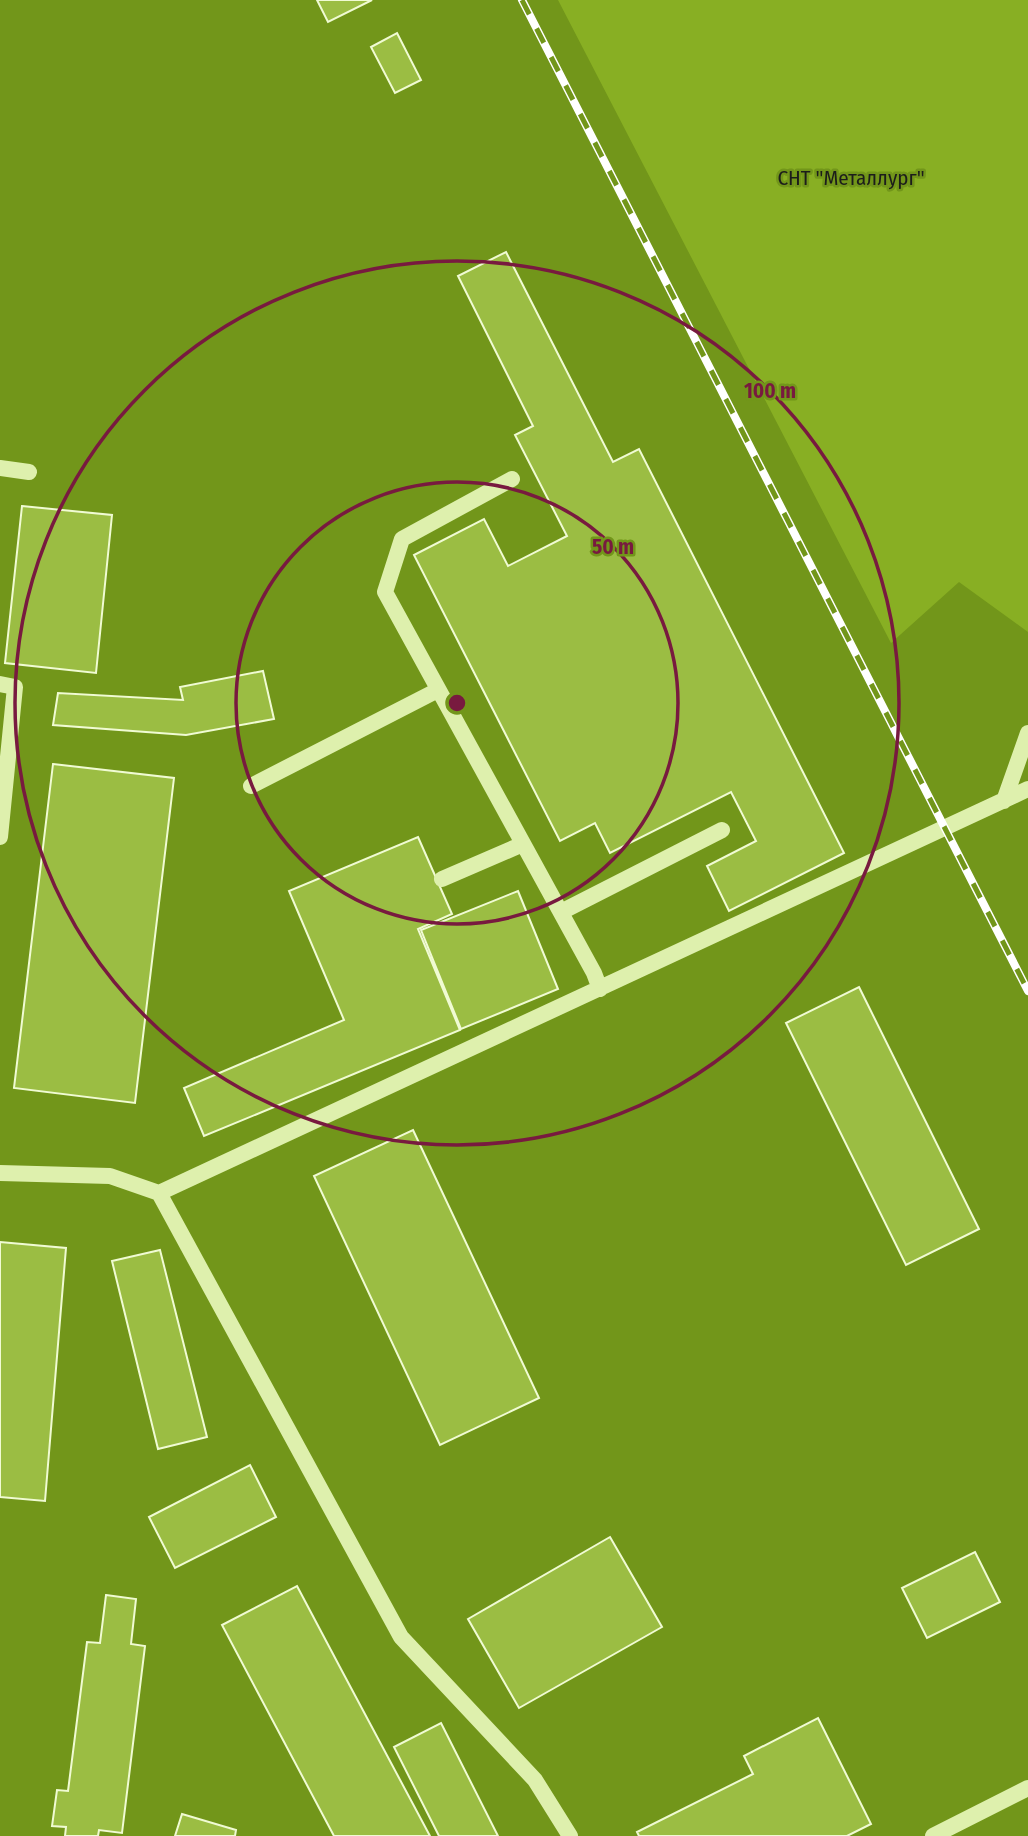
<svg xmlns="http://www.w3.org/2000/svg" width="1028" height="1836" viewBox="0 0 1028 1836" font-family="'Fira Sans Condensed',sans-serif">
<rect width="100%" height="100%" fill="#72961a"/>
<!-- green -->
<path fill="#88af23" d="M558 0H1028V632L959 582 891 643Z"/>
<!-- building -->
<path fill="#9bbd43" stroke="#f0fbd3" stroke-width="2" d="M317 0H372L328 22Z
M397 33 421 80 395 93 371 47Z
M506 252 613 462 639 449 844 853 729 911 707 866 756 841 731 792 610 853 595 823 560 841 414 555 484 519 508 566 567 536 515 435 533 426 458 276Z
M22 506 112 515 96 673 5 663Z
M263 671 274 719 186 735 53 725 58 693 183 700 180 687Z
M53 764 174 778 135 1103 14 1088Z
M418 837 452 914 418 929 460 1030 204 1136 184 1088 344 1020 289 891Z
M518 891 558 989 461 1029 421 930Z
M859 987 979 1229 906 1265 786 1023Z
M413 1130 539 1398 440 1445 314 1176Z
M0 1242 66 1248 45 1501 0 1497Z
M160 1250 207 1437 158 1449 112 1261Z
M250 1465 276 1517 175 1568 149 1517Z
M610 1537 662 1627 519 1708 468 1619Z
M975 1552 1000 1602 927 1638 902 1588Z
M297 1586 342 1671 430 1836H334L222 1625Z
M106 1595 136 1599 131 1644 145 1646 122 1833 99 1830 98 1836H65L66 1827 52 1826 57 1790 68 1791 87 1642 100 1643Z
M818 1718 871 1824 847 1836H639L637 1832 753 1774 744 1756Z
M441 1723 498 1836H439L394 1747Z
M182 1814 236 1830 235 1836H175Z"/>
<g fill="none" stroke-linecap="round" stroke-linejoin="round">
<!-- service -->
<path stroke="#def0ad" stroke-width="16" d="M0 468 29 472
M512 479 402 539 385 592 594 973 600 989
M0 684 15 687 0 837
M251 786 438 690
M1004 801 1028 733
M442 879 523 844
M561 912 722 830
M0 1173 110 1176 159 1193 1028 789
M159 1193 401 1637 535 1780 570 1836
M933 1836 1028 1788"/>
<!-- rail casing -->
<g stroke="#fff" stroke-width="8">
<path id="rail" d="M522 0 1028 991"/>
</g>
<!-- rail -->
<use href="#rail" stroke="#72961a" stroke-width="5" stroke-dasharray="16" stroke-linecap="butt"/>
</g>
<!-- distance rings -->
<g fill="none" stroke="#781a3f" stroke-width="3.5">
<circle cx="457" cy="703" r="221"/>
<circle cx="457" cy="703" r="442"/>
</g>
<g text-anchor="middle" stroke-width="5" stroke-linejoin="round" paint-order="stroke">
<!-- park labels -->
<g font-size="21" fill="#1c1d1b" stroke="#72961a">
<text x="851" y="185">СНТ "Металлург"</text>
</g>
</g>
<circle cx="457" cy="703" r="10" fill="#781a3f" stroke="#72961a" stroke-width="3.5"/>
<g font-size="21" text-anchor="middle" font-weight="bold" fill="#781a3f" stroke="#72961a" stroke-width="5" stroke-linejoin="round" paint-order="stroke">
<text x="770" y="398">100 m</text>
<text x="613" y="554">50 m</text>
</g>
</svg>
